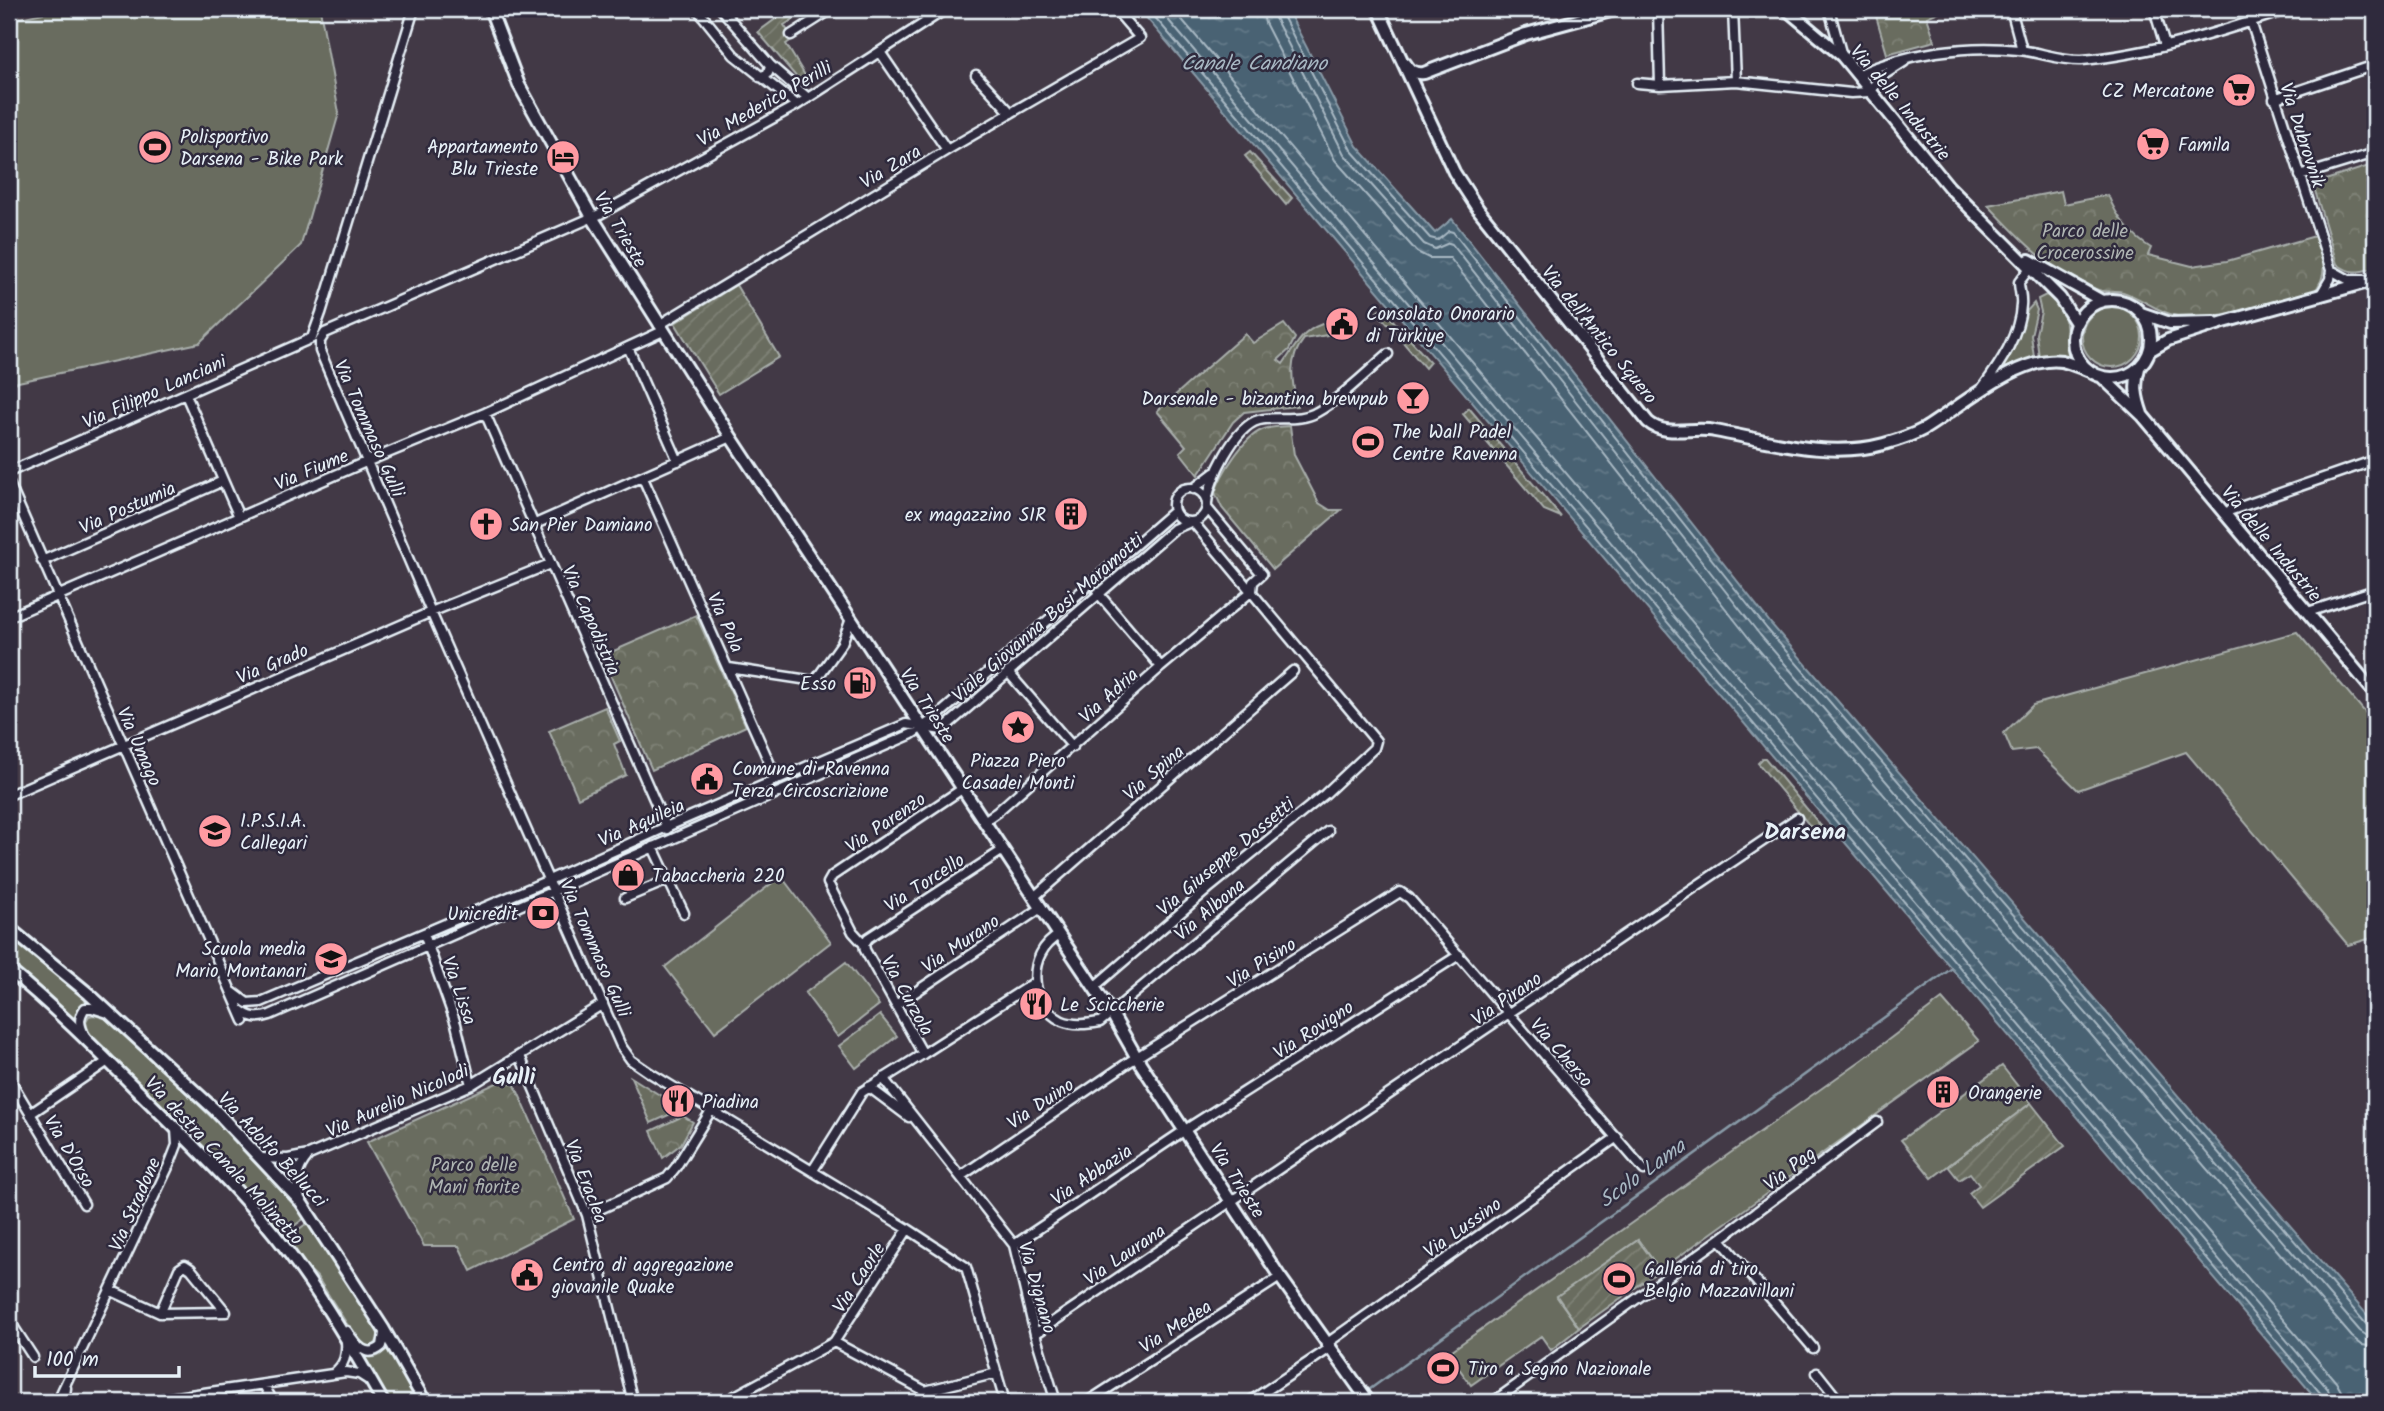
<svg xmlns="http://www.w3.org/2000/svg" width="2384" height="1411" viewBox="0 0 2384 1411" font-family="Kalam,sans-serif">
<defs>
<pattern id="forest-crowns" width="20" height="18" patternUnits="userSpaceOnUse" patternTransform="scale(1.75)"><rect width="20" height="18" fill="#696c5e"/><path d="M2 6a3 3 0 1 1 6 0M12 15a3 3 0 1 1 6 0" fill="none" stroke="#7e8176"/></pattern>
<pattern id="garden-furrows" width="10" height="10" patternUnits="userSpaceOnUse" patternTransform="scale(1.75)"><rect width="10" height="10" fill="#696c5e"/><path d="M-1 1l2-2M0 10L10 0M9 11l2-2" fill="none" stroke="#7e8176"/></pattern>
<pattern id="water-ripples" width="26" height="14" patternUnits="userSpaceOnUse" patternTransform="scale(1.75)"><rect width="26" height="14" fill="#496273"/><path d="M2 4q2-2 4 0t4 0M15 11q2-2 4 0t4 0" fill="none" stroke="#637988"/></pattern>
</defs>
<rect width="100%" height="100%" fill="#423946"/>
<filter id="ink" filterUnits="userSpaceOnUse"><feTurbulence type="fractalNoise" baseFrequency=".0143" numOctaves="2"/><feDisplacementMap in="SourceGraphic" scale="14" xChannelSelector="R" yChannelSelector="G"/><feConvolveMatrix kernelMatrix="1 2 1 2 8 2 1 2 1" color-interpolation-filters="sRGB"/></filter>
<g filter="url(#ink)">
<!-- grass -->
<path fill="#696c5e" stroke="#a8aeab" stroke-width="2" d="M9 9H13L20 18 62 9H320L339 113 301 245 199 343 9 384Z
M2046 295C2073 307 2063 336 2072 359L2052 356 2039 357 2036 334 2041 312 2038 299Z
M2034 303 2037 310 2031 335 2034 357 1994 377 2007 360 2026 312Z
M2082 337a30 30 0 1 1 60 0a30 30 0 1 1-60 0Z
M2297 632 2375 724V937L2348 945 2186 752 2078 790 2036 749 2012 752 2004 733 2033 705Z
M781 876 831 942 715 1032 665 967Z
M17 940 69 982 94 1005 82 1006 77 1012 76 1020 9 964V956L14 954Z
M846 962 879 1005 838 1037 805 993Z
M1942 999 1979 1041 1660 1270 1638 1240 1557 1297 1579 1328 1551 1350 1541 1336 1471 1385 1448 1353 1863 1059Z
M94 1015 108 1019 121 1030 235 1140 306 1217 282 1235 146 1091 88 1032 86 1021 89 1016Z
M880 1015 897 1036 856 1068 839 1046Z
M2002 1066 2031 1103 1932 1178 1901 1140Z
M309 1222 378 1329 379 1337 374 1346 364 1347 359 1343 317 1277 299 1260 285 1239Z
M388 1344 419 1402H389L362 1356C375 1359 383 1357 388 1344Z"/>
<!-- forest -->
<path fill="url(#forest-crowns)" stroke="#a8aeab" stroke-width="2" d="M1874 9H1945L1927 17 1935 41 1887 54Z
M2375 164V268C2359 272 2351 275 2337 264L2313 184Z
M2061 191 2064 204 2108 195C2117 218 2130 235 2151 248L2148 255 2192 266 2227 261 2315 236C2323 258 2330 273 2314 292 2277 301 2213 323 2177 316 2157 312 2142 298 2123 292 2116 290 2109 292 2102 291 2095 290 2088 285 2082 282 2043 265 2017 235 1988 205Z
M1329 322 1331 325V331L1327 335 1304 339C1287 360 1292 381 1297 406L1244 412 1233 422 1198 475 1180 452 1186 446 1157 411 1245 334 1253 343 1284 324 1295 338 1289 350 1278 360 1283 364C1297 344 1303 328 1329 322Z
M1290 426 1294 455 1319 503 1330 510H1341L1273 569 1222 508 1215 493C1220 475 1244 437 1262 430 1270 426 1281 427 1290 426Z
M696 615 746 726 652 770 602 656Z
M605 707 620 741 614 744 626 775 578 798 549 731Z
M631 1077 682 1109 651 1123Z
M503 1080 515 1085 574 1219 471 1271 459 1246H424L367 1142Z
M683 1116 693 1122 681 1144 663 1158 651 1131Z"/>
<!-- garden -->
<path fill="url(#garden-furrows)" stroke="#a8aeab" stroke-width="2" d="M789 9H810L784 25 793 39 786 44 806 77 798 79 758 32Z
M1250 152 1292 198 1286 205 1245 156Z
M736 285 779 357 719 394 675 323Z
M1382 308 1430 362 1425 368 1377 312Z
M1469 408 1561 517 1544 510 1463 414Z
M1763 758H1765L1826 832H1815L1758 763Z
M2031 1103 2065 1146 1980 1207 1969 1193 1979 1185 1970 1173 1959 1180 1948 1166Z
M1638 1240 1660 1270 1579 1328 1557 1296Z"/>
<!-- water -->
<path fill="url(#water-ripples)" stroke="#899ba8" stroke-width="2" d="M1139 9H1287L1357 146 1435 233 1452 219 1772 625 2375 1324V1402H2319Z"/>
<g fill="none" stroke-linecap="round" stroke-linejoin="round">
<!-- shore -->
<path stroke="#a8b8c3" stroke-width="2" d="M1148 9 2322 1395 2324 1402
M1159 9 2328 1389 2332 1402
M1173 9 2336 1382 2341 1391 2343 1402
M1262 9 1265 23 1335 160 1417 252 1429 258H1450L1752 642 2352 1337 2362 1345 2375 1347
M1273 9 1275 18 1344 154 1424 244 1435 249 1449 243 1452 244 1760 635 2360 1331 2366 1335 2375 1337
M1282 9V14L1351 150 1430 238 1438 240 1449 231 1453 232 1767 629 2367 1325 2375 1328"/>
<!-- stream -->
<path stroke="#899ba8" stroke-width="2.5" d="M1366 1392 1951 969
M1352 1402 1361 1396"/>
<!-- street casing -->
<g stroke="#e8f1f8" stroke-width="13">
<path id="street" d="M697 9 734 55 797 105
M721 9 770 65 768 73 760 77
M918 9 928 20
M946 9 797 105 600 214 325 333 320 341V351L431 612 621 1046 631 1060 650 1073 908 1229 966 1267 1005 1402
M1658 9 1660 85
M1733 9 1736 81
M1829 9 1842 56
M2011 9 2022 50
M2154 9 2165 46
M2247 9 2331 270 2330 279 2320 296
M791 35 832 9
M880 52 947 150
M770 65 808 98
M976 75 1011 113
M1857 75C1905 53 1966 44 2019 50 2039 52 2062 61 2082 60 2153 54 2223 31 2289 9
M1637 83 1660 85 1736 81 1851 93 1870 92 1879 78 1904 62
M2274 99 2375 65
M2300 176 2375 153
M2331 270 2349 280H2364
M659 325 947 150 1140 38 1115 9
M628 347 678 461
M1983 387C2000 364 2020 334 2021 305 2022 297 2019 289 2019 282L2030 268H2035
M186 395 239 517
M485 413 667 829
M9 472 312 338 321 313 414 9
M643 478 777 780
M9 483 244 1021
M1173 505a17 17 0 1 1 34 0a17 17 0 1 1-34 0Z
M1193 489 1214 473
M1207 503C1209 480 1235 426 1259 420 1277 416 1301 422 1317 412 1339 400 1368 371 1388 354
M1207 508 1262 574 1253 582 1252 591
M2223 513 2375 460
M533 525 731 437
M42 561 223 481
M1098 593 1161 667
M2308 612 2375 590
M9 617 361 464 485 413 663 331
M729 668 815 681 842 643 851 619
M1008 672 1073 747
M9 795 431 612 550 564
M984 821 997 812 1161 667 1252 591
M653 847 684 913
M1034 897 1293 671
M625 898 668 880
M9 933C13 940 15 947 9 953
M424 934 456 1024 471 1085
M1059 935C1026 953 1028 1004 1062 1021 1074 1026 1088 1024 1100 1022L1328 831
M864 944 868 938 1003 850
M1094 987 1208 889 1325 794 1374 748 1376 741 1193 522
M231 991 247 1003 261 1002 549 880 666 827 906 724 942 730 1174 529 1188 523
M896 1005 1041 908
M240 1010C250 1018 258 1019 270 1015L912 734 934 719 1174 511
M85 1036C79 1025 78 1018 85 1008H92L108 1013
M923 1054 1035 982
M520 1056 587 1215 633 1402
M9 1078 84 1204
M883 1078 1014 1245 1035 1334 1056 1402
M869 1087 909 1117
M30 1114 108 1061
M260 1158 288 1159 309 1155 471 1085 603 1004
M813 1170 862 1092 923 1054 865 950 864 944 853 932 828 883 832 876 962 789
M961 1176 1129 1062 1400 892 1409 898 1644 1170
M300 1199C295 1181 296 1170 308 1156
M587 1215 667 1178 676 1167 712 1109
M1720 1239 1813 1348
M1014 1245 1194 1124 1459 955
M112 1291 160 1313 226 1312 191 1269 185 1265 179 1269 160 1313
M9 1320 33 1357
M347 1331C356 1345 366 1360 382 1346L384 1333
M1035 1334 1797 818
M834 1342 925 1391 997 1373
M1326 1344 1617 1137
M334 1373C345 1364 347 1355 346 1341
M1817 1373 1840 1402
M264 1385 273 1402
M66 1388 65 1395 70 1402
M57 1402 170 1163 177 1145 176 1129
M142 1402 346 1372 359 1374 370 1381
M724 1402 834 1342 908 1229
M1087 1402 1280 1277
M1249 1402 1330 1348
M1493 1402 1720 1239 1877 1122"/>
</g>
<!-- secondary casing -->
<g stroke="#e8f1f8" stroke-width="16">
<path id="secondary" d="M490 9 519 85 592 217 731 437 1059 935 1112 1014 1137 1058 1280 1277 1369 1402
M1378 9 1454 172 1478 209 1648 422C1667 438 1692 426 1715 431 1770 441 1829 459 1884 444 1898 440 1913 435 1924 429 1959 408 2020 354 2062 361 2070 363 2079 367 2087 370
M1786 9 1842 56 1949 187 2060 298 2076 323
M1405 63C1410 71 1414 74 1424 73L1526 34 1618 9
M2029 260 2102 301
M2073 339a39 39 0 1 1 78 0a39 39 0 1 1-78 0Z
M2141 313 2170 323 2214 322
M2149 351 2168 340 2224 322 2375 280
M2139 368C2134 385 2136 397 2142 414
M2103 378 2143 416 2375 693
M9 928 89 994 214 1109 301 1202 383 1328 425 1402
M9 970C53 1006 93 1046 133 1086 191 1144 255 1203 302 1271 332 1313 358 1358 383 1402"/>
</g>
<!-- street -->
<use href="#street" stroke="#2f2a3d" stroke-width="8"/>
<!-- secondary -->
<use href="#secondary" stroke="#2f2a3d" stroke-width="10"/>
</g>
</g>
<!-- icons -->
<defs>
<g id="supermarket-disc" transform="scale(1.75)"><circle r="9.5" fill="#ff9aa2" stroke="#2f2a3d"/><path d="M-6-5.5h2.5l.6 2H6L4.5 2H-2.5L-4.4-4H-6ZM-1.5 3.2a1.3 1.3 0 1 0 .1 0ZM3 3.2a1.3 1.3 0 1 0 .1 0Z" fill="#111"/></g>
<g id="stadium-disc" transform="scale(1.75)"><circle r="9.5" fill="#ff9aa2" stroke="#2f2a3d"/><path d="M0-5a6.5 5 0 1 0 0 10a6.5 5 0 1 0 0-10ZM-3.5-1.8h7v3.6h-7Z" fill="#111"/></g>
<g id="hotel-disc" transform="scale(1.75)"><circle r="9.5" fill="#ff9aa2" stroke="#2f2a3d"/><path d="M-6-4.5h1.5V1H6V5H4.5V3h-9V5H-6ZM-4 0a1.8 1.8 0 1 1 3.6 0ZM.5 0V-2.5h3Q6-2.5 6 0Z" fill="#111"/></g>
<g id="civic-disc" transform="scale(1.75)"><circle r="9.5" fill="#ff9aa2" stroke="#2f2a3d"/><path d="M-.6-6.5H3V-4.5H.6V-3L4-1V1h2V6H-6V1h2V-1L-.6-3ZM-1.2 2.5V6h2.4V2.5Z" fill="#111"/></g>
<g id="bar-disc" transform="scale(1.75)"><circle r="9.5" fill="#ff9aa2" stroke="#2f2a3d"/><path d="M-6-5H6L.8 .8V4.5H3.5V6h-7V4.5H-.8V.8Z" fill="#111"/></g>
<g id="building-disc" transform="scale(1.75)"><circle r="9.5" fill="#ff9aa2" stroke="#2f2a3d"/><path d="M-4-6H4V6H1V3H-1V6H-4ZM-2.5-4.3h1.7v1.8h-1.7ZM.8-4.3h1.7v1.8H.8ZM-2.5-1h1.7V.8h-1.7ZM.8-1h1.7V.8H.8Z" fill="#111"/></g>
<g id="church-disc" transform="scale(1.75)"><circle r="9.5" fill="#ff9aa2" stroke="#2f2a3d"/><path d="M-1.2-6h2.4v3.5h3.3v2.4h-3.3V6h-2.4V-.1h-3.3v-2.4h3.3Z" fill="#111"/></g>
<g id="fuel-disc" transform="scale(1.75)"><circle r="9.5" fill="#ff9aa2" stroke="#2f2a3d"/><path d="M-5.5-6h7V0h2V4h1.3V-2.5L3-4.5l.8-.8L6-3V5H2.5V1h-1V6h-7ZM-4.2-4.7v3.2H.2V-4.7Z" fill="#111"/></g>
<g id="sight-disc" transform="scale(1.75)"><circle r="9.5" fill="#ff9aa2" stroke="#2f2a3d"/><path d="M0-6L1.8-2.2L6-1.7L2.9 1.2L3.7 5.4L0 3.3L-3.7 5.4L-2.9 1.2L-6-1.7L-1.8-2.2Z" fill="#111"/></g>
<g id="school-disc" transform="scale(1.75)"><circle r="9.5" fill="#ff9aa2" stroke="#2f2a3d"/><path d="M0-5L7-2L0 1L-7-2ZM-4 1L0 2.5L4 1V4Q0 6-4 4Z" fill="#111"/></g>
<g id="shop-disc" transform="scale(1.75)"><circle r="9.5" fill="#ff9aa2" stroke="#2f2a3d"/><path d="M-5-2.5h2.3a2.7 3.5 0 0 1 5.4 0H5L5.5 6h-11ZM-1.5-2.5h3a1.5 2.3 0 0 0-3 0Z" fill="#111"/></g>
<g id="bank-disc" transform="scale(1.75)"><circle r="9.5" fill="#ff9aa2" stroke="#2f2a3d"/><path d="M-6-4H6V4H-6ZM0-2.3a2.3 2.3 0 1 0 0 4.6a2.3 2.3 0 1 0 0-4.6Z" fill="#111"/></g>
<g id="restaurant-disc" transform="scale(1.75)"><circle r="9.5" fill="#ff9aa2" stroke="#2f2a3d"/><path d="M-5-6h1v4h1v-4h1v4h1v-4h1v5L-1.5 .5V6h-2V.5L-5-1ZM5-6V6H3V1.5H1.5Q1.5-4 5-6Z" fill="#111"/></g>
</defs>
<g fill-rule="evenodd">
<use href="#supermarket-disc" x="2239" y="90"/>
<use href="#supermarket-disc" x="2153" y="144"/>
<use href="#stadium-disc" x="155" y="147"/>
<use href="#hotel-disc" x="563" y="157"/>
<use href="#civic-disc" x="1342" y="324"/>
<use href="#bar-disc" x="1413" y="398"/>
<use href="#stadium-disc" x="1368" y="442"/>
<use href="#building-disc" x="1071" y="514"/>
<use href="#church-disc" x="486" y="524"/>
<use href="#fuel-disc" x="860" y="683"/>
<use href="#sight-disc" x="1018" y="727"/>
<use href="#civic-disc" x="707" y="779"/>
<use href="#school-disc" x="215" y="831"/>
<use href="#shop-disc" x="628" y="875"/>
<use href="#bank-disc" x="543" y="913"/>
<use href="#school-disc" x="331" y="959"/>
<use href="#restaurant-disc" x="1036" y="1004"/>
<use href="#building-disc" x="1943" y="1092"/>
<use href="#restaurant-disc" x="678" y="1101"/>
<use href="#civic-disc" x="527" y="1275"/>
<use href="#stadium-disc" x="1619" y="1279"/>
<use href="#stadium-disc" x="1443" y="1368"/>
</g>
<g text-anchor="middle" stroke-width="5" stroke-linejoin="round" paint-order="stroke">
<!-- poi labels -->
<g font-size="19" fill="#e8f1f8" stroke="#2f2a3d" text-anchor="start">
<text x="2214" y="97" text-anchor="end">CZ Mercatone</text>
<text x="180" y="143">Polisportivo<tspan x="180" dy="22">Darsena - Bike Park</tspan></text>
<text x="2178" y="151">Famila</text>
<text x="538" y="153" text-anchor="end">Appartamento<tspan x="538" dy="22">Blu Trieste</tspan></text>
<text x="1366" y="320">Consolato Onorario<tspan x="1366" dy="22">di Türkiye</tspan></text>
<text x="1388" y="405" text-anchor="end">Darsenale - bizantina brewpub</text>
<text x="1392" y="438">The Wall Padel<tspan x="1392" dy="22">Centre Ravenna</tspan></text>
<text x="1046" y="521" text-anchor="end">ex magazzino SIR</text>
<text x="510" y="531">San Pier Damiano</text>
<text x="836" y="690" text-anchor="end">Esso</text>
<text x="1018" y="767" text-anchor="middle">Piazza Piero<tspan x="1018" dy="22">Casadei Monti</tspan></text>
<text x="732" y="775">Comune di Ravenna<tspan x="732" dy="22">Terza Circoscrizione</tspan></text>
<text x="240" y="827">I.P.S.I.A.<tspan x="240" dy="22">Callegari</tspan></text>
<text x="652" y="882">Tabaccheria 220</text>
<text x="518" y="920" text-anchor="end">Unicredit</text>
<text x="306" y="955" text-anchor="end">Scuola media<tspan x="306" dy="22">Mario Montanari</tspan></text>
<text x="1060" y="1011">Le Sciccherie</text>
<text x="1968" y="1099">Orangerie</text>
<text x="702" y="1108">Piadina</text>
<text x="552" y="1271">Centro di aggregazione<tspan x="552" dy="22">giovanile Quake</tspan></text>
<text x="1644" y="1275">Galleria di tiro<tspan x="1644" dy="22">Belgio Mazzavillani</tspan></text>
<text x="1468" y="1375">Tiro a Segno Nazionale</text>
</g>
<!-- street labels -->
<g font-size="19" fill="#e8f1f8" stroke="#2f2a3d">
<text transform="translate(1901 102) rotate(50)" y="7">Via delle Industrie</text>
<text transform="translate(764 103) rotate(-30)" y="7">Via Mederico Perilli</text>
<text transform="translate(2303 135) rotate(72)" y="7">Via Dubrovnik</text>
<text transform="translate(890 166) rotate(-31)" y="7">Via Zara</text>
<text transform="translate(621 229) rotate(59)" y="7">Via Trieste</text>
<text transform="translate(1600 334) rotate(51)" y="7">Via dell'Antico Squero</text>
<text transform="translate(154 391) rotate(-24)" y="7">Via Filippo Lanciani</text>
<text transform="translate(370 428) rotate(66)" y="7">Via Tommaso Gulli</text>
<text transform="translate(311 469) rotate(-23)" y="7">Via Fiume</text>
<text transform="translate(127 507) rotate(-24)" y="7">Via Postumia</text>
<text transform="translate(2272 543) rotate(50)" y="7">Via delle Industrie</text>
<text transform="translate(1047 617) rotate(-41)" y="7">Viale Giovanna Bosi Maramotti</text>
<text transform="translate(592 620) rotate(66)" y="7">Via Capodistria</text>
<text transform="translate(726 622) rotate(66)" y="7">Via Pola</text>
<text transform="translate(272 663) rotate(-23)" y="7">Via Grado</text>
<text transform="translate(1108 695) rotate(-42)" y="7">Via Adria</text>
<text transform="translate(928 705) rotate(57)" y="7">Via Trieste</text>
<text transform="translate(140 746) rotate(66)" y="7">Via Umago</text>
<text transform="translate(1153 772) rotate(-41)" y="7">Via Spina</text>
<text transform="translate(641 822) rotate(-24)" y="7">Via Aquileia</text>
<text transform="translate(885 822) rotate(-34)" y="7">Via Parenzo</text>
<text transform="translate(1225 856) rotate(-40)" y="7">Via Giuseppe Dossetti</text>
<text transform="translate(924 882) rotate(-33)" y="7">Via Torcello</text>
<text transform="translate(1209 909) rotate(-40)" y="7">Via Albona</text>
<text transform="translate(960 943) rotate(-34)" y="7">Via Murano</text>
<text transform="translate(596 948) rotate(66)" y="7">Via Tommaso Gulli</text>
<text transform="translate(1261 962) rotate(-32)" y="7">Via Pisino</text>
<text transform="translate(460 990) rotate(71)" y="7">Via Lissa</text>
<text transform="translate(908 995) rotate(61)" y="7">Via Curzola</text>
<text transform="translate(1506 998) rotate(-34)" y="7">Via Pirano</text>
<text transform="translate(1313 1029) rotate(-33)" y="7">Via Rovigno</text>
<text transform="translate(1562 1052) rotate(49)" y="7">Via Cherso</text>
<text transform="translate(397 1100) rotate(-24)" y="7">Via Aurelio Nicolodi</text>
<text transform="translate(1040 1103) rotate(-34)" y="7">Via Duino</text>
<text transform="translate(273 1149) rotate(47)" y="7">Via Adolfo Bellucci</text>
<text transform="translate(70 1151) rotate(59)" y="7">Via D'Orso</text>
<text transform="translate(225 1160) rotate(47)" y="7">Via destra Canale Molinetto</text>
<text transform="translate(1789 1168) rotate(-37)" y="7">Via Pag</text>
<text transform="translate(1091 1174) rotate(-34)" y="7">Via Abbazia</text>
<text transform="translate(1238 1180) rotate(57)" y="7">Via Trieste</text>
<text transform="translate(587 1181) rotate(69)" y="7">Via Eraclea</text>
<text transform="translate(134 1204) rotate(-66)" y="7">Via Stradone</text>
<text transform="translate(1462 1227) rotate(-35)" y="7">Via Lussino</text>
<text transform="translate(1124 1254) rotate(-34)" y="7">Via Laurana</text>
<text transform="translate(858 1277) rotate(-57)" y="7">Via Caorle</text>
<text transform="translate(1038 1287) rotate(74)" y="7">Via Dignano</text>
<text transform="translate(1175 1326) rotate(-33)" y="7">Via Medea</text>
</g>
<!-- park labels -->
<g font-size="19" fill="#afb5b3" stroke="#2f2a3d">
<text x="2085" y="237">Parco delle<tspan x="2085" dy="22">Crocerossine</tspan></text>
<text x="474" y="1171">Parco delle<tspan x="474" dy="22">Mani fiorite</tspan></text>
</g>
<!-- water labels -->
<g font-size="21" font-style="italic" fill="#a8b8c3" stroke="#2f2a3d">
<text x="1254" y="70">Canale Candiano</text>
<text transform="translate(1642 1173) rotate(-36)" y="7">Scolo Lama</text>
</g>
<!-- quarter labels -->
<g font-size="23" font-weight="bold" fill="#e8f1f8" stroke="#2f2a3d">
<text x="1805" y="839">Darsena</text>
<text x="514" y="1084">Gulli</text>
</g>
</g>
<!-- margin -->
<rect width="2384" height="1411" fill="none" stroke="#2f2a3d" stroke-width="35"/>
<rect x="18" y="18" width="2349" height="1376" fill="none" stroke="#e8f1f8" stroke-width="2.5" filter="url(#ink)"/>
<!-- scale -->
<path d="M35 1366v10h144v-10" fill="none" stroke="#e8f1f8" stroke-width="3.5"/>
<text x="46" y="1366" font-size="21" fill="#e8f1f8" stroke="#2f2a3d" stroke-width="5" paint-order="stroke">100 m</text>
</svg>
